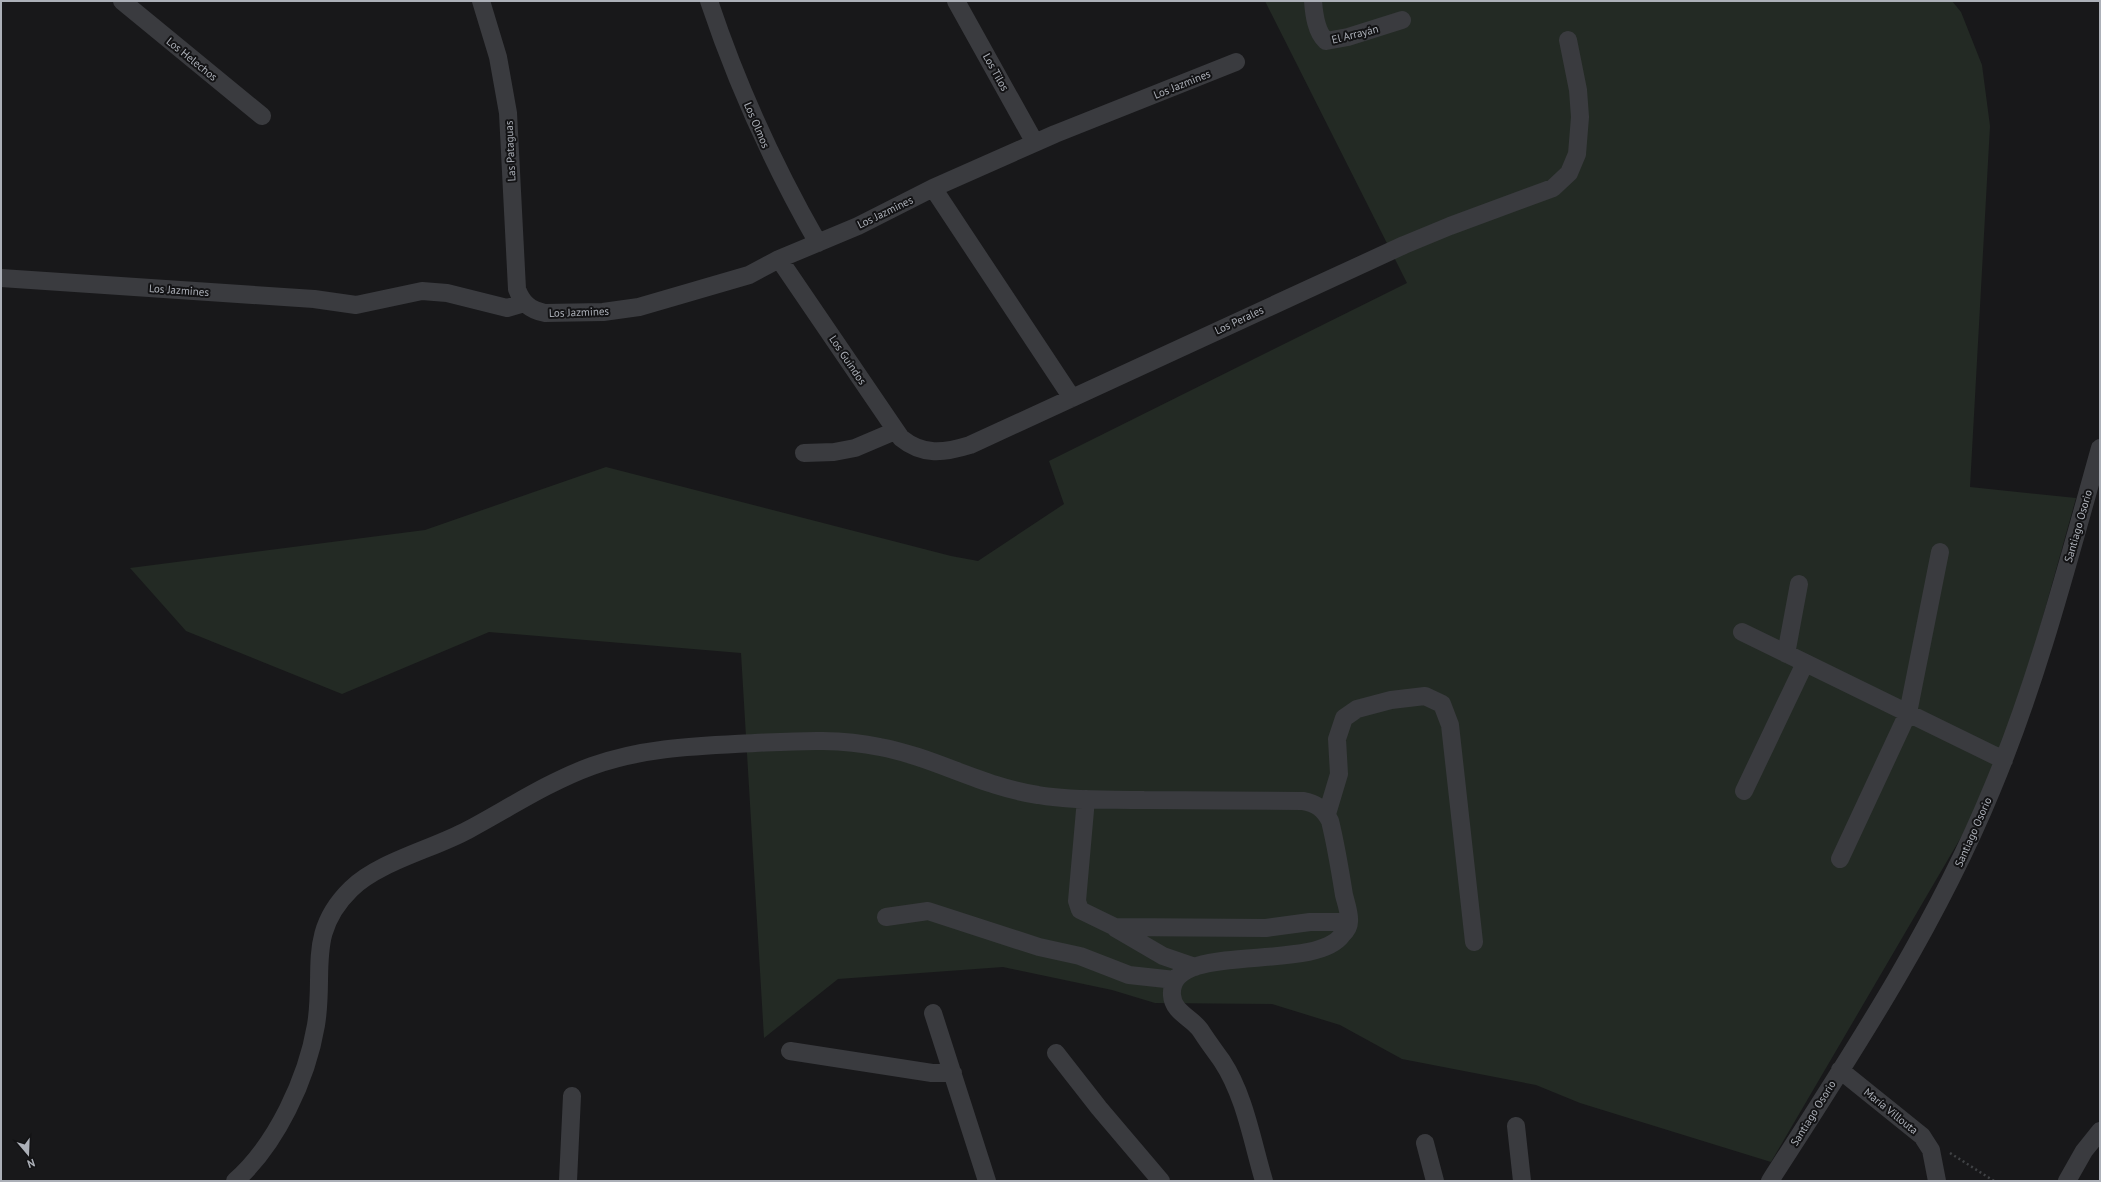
<svg xmlns="http://www.w3.org/2000/svg" width="2101" height="1182" viewBox="0 0 2101 1182" font-family="'PT Sans',sans-serif">
<rect width="100%" height="100%" fill="#18181a"/>
<!-- green -->
<path fill="#232a24" d="M1265 1H1952L1961 12 1982 65 1990 126 1970 487 2076 498 2019 703 1974 815 1771 1162 1580 1103 1536 1085 1402 1059 1340 1025 1272 1004 1155 1003 1112 990 1003 967 838 979 764 1038 741 653 489 632 342 694 186 631 130 568 425 530 606 467 951 556 978 561 1064 504 1049 461 1407 283Z"/>
<g fill="none" stroke-linecap="round" stroke-linejoin="round">
<!-- path -->
<path stroke="#404245" stroke-width="2.5" stroke-dasharray="2 3" stroke-linecap="butt" d="M1950 1153 1994 1181"/>
<!-- minor -->
<path stroke="#3a3b3f" stroke-width="18" d="M122 1 262 116
M481 1 498 57 508 113 517 289C522 303 530 310 545 313L603 312 639 307 749 275 779 259 858 226 933 188 1055 134 1236 62
M709 1C737 85 774 166 818 243
M956 1 1035 143
M1313 1C1314 14 1316 32 1326 41L1348 37 1402 20
M933 188 1072 398
M779 259 901 438C923 456 944 453 970 445L1404 245 1450 226 1553 188 1569 173 1577 154 1580 117 1578 90 1568 40
M1 278 314 299 356 305 422 291 447 293 507 308 524 303
M804 453 834 452 855 448 895 431
M1742 632 2004 760
M1786 654 1799 584
M1744 791 1805 663
M1086 799 1077 901 1080 910 1115 927 1266 928 1310 922H1349
M1327 814 1339 774 1337 739 1344 718 1357 709 1391 700 1425 696 1442 704 1450 725 1474 942
M1840 859 1908 713 1940 552
M886 917 928 911 1039 947 1080 956 1129 975 1175 980
M1115 928 1163 956 1195 967
M933 1013 987 1181
M790 1051 932 1073H953
M1056 1053 1099 1108 1161 1181
M1840 1070 1922 1136 1931 1150 1937 1181
M1516 1126 1522 1181
M1425 1143 1435 1181
M235 1181C276 1145 307 1079 316 1025 325 971 306 933 351 889 378 862 433 849 468 830 509 808 548 782 592 766 645 747 699 746 755 743 797 741 838 738 880 747 934 757 983 787 1038 795 1073 801 1109 799 1144 800 1197 800 1250 801 1303 801 1316 803 1324 809 1330 821 1336 845 1340 870 1344 895 1346 903 1350 914 1349 922 1349 927 1345 932 1342 935 1314 974 1168 939 1172 995 1173 1013 1193 1018 1201 1031 1208 1042 1215 1051 1222 1061 1245 1096 1252 1141 1264 1181
M568 1181 572 1096
M1770 1181C1851 1055 1935 928 1992 789 2038 679 2068 562 2100 448
M2067 1181 2084 1151 2100 1131"/>
</g>
<g text-anchor="middle" stroke-width="4" stroke-linejoin="round" paint-order="stroke">
<!-- street labels -->
<g font-size="11" fill="#acb0b8" stroke="#131315">
<text transform="translate(1355 34) rotate(-14)" y="4">El Arrayán</text>
<text transform="translate(192 59) rotate(39)" y="4">Los Helechos</text>
<text transform="translate(996 72) rotate(61)" y="4">Los Tilos</text>
<text transform="translate(1182 84) rotate(-22)" y="4">Los Jazmines</text>
<text transform="translate(757 125) rotate(67)" y="4">Los Olmos</text>
<text transform="translate(510 151) rotate(-93)" y="4">Las Pataguas</text>
<text transform="translate(885 212) rotate(-26)" y="4">Los Jazmines</text>
<text transform="translate(179 290) rotate(4)" y="4">Los Jazmines</text>
<text transform="translate(579 312) rotate(-2)" y="4">Los Jazmines</text>
<text transform="translate(1239 320) rotate(-25)" y="4">Los Perales</text>
<text transform="translate(848 360) rotate(56)" y="4">Los Guindos</text>
<text transform="translate(2078 526) rotate(-74)" y="4">Santiago Osorio</text>
<text transform="translate(1973 832) rotate(-66)" y="4">Santiago Osorio</text>
<text transform="translate(1891 1111) rotate(39)" y="4">María Villouta</text>
<text transform="translate(1813 1113) rotate(-58)" y="4">Santiago Osorio</text>
</g>
</g>
<!-- border -->
<rect width="2101" height="1182" fill="none" stroke="#acb0b8" stroke-width="4"/>
<!-- north arrow -->
<g transform="translate(28 1154) rotate(161)" stroke="#131315" stroke-width="3" paint-order="stroke">
<path d="M0-3L7 15L0 10L-7 15Z" fill="#acb0b8"/>
<text y="-6" font-size="11" font-weight="bold" text-anchor="middle" fill="#acb0b8">N</text>
</g>
</svg>
